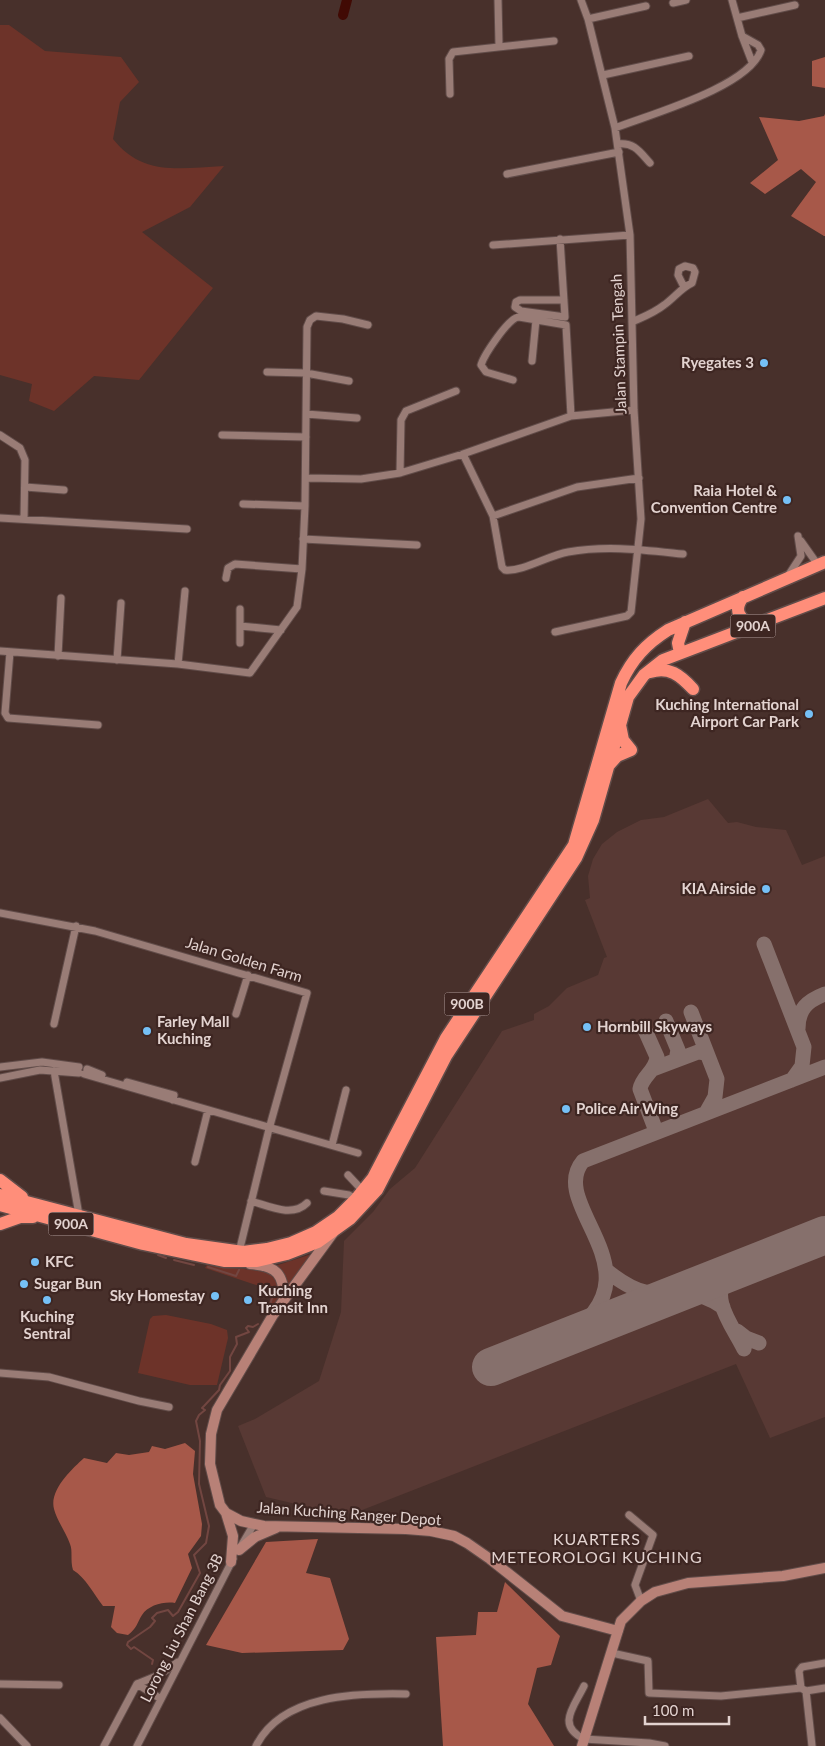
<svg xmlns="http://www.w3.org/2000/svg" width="825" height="1746" viewBox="0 0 825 1746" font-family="Lato,sans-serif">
<rect width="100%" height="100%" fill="#48302b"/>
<!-- built -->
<path fill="#583934" d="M708 799 728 823 737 822 756 827 786 830 802 865 825 856V1417L770 1438 736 1364 352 1514 317 1509 266 1497 238 1426 255 1419 319 1381 341 1312 344 1241 373 1212 390 1189 415 1168 502 1031 534 1020V1014L549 1006 567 988 598 975 604 958 607 957 585 900 590 898 588 876 593 859 602 844 617 832 641 820 664 817Z"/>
<!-- green -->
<path fill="#6d3329" d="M0 25H9L45 51 121 57 139 82 120 102 113 139C143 177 181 168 224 166L190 207 142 232 213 288 139 380 94 376 54 411 29 401 32 384 0 375Z
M318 1252 288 1287 284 1276 275 1266Z
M207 1265C230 1270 255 1267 277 1276L282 1295 267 1315 271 1296 265 1288 205 1268Z
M166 1315 211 1324 227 1330 228 1338 217 1385H190L138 1373 150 1319 153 1316Z"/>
<!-- forest -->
<path fill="#a75849" d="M825 57V88L812 86V61Z
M825 114V236H824L791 216 816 182 801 169 765 194 750 183 778 160 759 117 799 121 824 116Z
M185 1443 195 1451 193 1474 202 1524 201 1536 188 1554 192 1568 175 1603C165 1601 148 1605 142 1615 137 1623 137 1628 128 1635L117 1633 111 1627 115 1606H103C93 1593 86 1578 73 1570 70 1560 73 1551 70 1544 66 1532 57 1521 54 1509 49 1490 72 1469 84 1458L107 1463 116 1453 129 1455 149 1452 152 1446 165 1449Z
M318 1539 306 1573 330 1578 349 1639 343 1650 242 1653 206 1645 266 1542Z
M505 1582 560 1636 551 1665 537 1668 528 1704 554 1746H443L436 1637 476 1635 478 1612H497Z"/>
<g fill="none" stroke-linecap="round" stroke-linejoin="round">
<!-- stream -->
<path stroke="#724641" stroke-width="2" d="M158 1255 166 1258
M174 1260 194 1265
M208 1267 236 1276 239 1270
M267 1285 273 1295 269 1308
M152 1664 153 1660 134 1647 131 1649 127 1645 128 1642 150 1627 155 1621 152 1618 157 1613 168 1610 173 1616 178 1612 200 1573 194 1555 206 1543 209 1526 199 1484 200 1441 196 1421 199 1415 205 1410 202 1408 204 1406 219 1390 220 1385 230 1371V1357L237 1344 236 1337 249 1332 246 1328 248 1326 253 1327 258 1324"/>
<!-- river -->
<path stroke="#410a04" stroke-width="10" d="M343 15 347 0"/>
<!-- taxiway -->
<path stroke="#86706c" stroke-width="15" d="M764 944 804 1047 802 1066 792 1080
M691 1012 717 1079 715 1097 706 1113
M666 1021 678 1050 676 1060
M644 1028 657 1057C656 1071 642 1076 640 1089L656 1131
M798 1029C798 1009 807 1001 825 994
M653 1069 698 1052 707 1053
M606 1270C635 1294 654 1299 691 1288
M728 1274C708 1298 733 1326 744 1349
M680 1293C696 1293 710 1298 723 1307
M737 1331 746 1338 759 1343
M562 1339C668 1275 545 1206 583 1161L825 1067"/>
<!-- runway -->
<path stroke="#86706c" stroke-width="38" d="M491 1367 825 1235"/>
<!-- street casing -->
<g stroke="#614c49" stroke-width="9">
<path id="street" d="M498 0 499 45
M732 0 742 36 752 62
M673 3 686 0
M737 18 795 5
M588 19 646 6
M603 75 689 56
M450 94 449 59 453 52 554 41
M615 128C651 114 749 87 761 50L758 45 742 36
M618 144C634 142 640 152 650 163
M507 174 619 152
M560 239 565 317 521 311 515 307 516 302 520 300H564
M493 245 630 235
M632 322C643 317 654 313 664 305 674 298 681 288 692 283L695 272 693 268 685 266 679 269 678 275 684 287
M532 361 536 320
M267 372 306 373 349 381
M513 380 486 372 481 365C484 355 509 317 519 317L566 325 571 416
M306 414 357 418
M0 435 20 448 25 460 24 519
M222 435 306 437
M463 454 493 516 502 567 505 570C523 572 549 555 568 552 607 545 644 550 683 554
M400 473 401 420 406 411 456 391
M306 478 361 479 400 473 463 454 571 416 634 410
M25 487 64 490
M243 504 305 506
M493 516 577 487 639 478
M0 518 187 529
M303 539 417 545
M801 541 818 565
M788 576 801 556 798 536
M226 578 228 568 235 564 302 569
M240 609V626L281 630
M555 632 627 616 631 612 641 519 634 410 630 235 615 128 588 19 581 0
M240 643V626
M0 651 178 664 250 673 297 607 302 569 305 506 307 327 310 320 316 316 343 319 368 325
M10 652 5 713 8 718 98 725
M58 656 61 598
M117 660 121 603
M178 664 185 591
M0 913 95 931 307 993 269 1129 239 1252
M236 1014 248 975
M54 1024 76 926
M0 1067 42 1062 79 1067
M87 1069 102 1075
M54 1071 79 1215
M84 1074 358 1153
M0 1078 40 1070 79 1073
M127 1082 174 1095 173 1100
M332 1145 346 1090
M195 1162 208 1110
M348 1175 363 1191
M324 1191 349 1195 356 1199
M251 1201C269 1206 292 1218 307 1203
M0 1373 49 1377 139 1401 169 1407
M629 1515 653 1535 635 1585 641 1601
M241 1546 254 1524
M612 1653 648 1661 649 1693 721 1696 801 1688 806 1691 812 1746
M0 1684 59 1685
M137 1684 161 1699
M584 1686C574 1707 556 1725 584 1739L649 1743 665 1746
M801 1688 799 1671 802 1667 825 1663
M806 1691 825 1688
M0 1718 27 1746
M104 1746 137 1684 159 1675 178 1662
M137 1746 233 1559
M256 1746C282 1694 357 1693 406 1694"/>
</g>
<!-- secondary casing -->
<g stroke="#614c49" stroke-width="12">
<path id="secondary" d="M333 1233 273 1315 217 1410 211 1434 210 1464 220 1505 226 1513 241 1521 264 1526 406 1529 431 1531 454 1536 467 1543 490 1559 562 1616 618 1631
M250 1264C277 1266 284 1274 284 1300
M226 1513 233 1536 231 1562
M239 1550 255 1537 276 1528
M582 1746 621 1621 641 1601 655 1592 688 1583 783 1576 825 1568"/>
</g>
<!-- highway casing -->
<g stroke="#614c49" stroke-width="15">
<path id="highway" d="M743 597C733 610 739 620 754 625
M680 653 678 643 685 622
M650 672C669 666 680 675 693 689
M609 765 617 756 631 750 623 740 620 725
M0 1180 22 1197
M0 1195 186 1244 243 1252 267 1249 291 1243 316 1232 338 1217 356 1199 373 1178 446 1038 574 845 621 683C632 659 646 644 668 630L825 562
M0 1205 143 1244 224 1261H257L287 1254 318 1242 350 1219 377 1190 446 1056 576 858 593 820 628 697 644 675 663 660 825 598
M0 1224 20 1217H33"/>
</g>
<!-- street -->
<use href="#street" stroke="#997c76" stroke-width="7"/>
<!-- secondary -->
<use href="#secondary" stroke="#b88177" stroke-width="10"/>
<!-- highway -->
<use href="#highway" stroke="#ff8e7a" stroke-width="12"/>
</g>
<!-- markers -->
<g fill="#75c0f6" stroke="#3e2622" stroke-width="2">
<circle cx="764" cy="363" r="5"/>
<circle cx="787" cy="500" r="5"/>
<circle cx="809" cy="714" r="5"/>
<circle cx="766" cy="889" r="5"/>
<circle cx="587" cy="1027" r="5"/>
<circle cx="147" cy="1031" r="5"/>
<circle cx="566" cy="1109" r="5"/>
<circle cx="35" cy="1262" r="5"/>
<circle cx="24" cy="1284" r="5"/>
<circle cx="215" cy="1296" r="5"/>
<circle cx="47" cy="1300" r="5"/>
<circle cx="248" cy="1300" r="5"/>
</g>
<g text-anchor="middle" stroke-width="4.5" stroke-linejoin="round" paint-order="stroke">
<!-- shield labels -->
<g fill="#3e2622" stroke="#b29f9c" stroke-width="1">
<rect x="730.5" y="614.5" width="45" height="23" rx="4"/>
<rect x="444.5" y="992.5" width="45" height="23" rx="4"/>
<rect x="48.5" y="1212.5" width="45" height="23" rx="4"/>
</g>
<g font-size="14" font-weight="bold" fill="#e3d3d0">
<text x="753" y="631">900A</text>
<text x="467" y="1009">900B</text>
<text x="71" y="1229">900A</text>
</g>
<!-- street labels -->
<g font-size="15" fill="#e3d3d0" stroke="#3e2622">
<text transform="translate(619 344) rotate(-92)" y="5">Jalan Stampin Tengah</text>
<text transform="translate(244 960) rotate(17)" y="5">Jalan Golden Farm</text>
<text transform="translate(349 1514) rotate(4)" y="5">Jalan Kuching Ranger Depot</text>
<text transform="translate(182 1628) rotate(-63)" y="5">Lorong Liu Shan Bang 3B</text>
</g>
<!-- poi labels -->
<g font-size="15" font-weight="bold" fill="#e3d3d0" stroke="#3e2622" text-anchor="start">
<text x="754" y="368" text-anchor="end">Ryegates 3</text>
<text x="777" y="496" text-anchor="end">Raia Hotel &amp;<tspan x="777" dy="17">Convention Centre</tspan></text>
<text x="799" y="710" text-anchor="end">Kuching International<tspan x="799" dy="17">Airport Car Park</tspan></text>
<text x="756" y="894" text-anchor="end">KIA Airside</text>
<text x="157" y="1027">Farley Mall<tspan x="157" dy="17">Kuching</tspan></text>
<text x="597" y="1032">Hornbill Skyways</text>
<text x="576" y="1114">Police Air Wing</text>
<text x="45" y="1267">KFC</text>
<text x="34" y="1289">Sugar Bun</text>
<text x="258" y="1296">Kuching<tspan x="258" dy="17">Transit Inn</tspan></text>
<text x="205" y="1301" text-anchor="end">Sky Homestay</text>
<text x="47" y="1322" text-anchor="middle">Kuching<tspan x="47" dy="17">Sentral</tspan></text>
</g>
<!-- neighbourhood labels -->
<g font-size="16" letter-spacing="1" fill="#e3d3d0" stroke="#3e2622">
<text x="597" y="1545">KUARTERS<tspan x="597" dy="18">METEOROLOGI KUCHING</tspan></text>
</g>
</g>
<!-- scale -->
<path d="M645 1716v8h84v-8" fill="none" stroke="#e3d3d0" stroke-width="2.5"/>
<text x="652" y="1716" font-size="15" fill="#e3d3d0" stroke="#3e2622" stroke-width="4" paint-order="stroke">100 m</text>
</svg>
